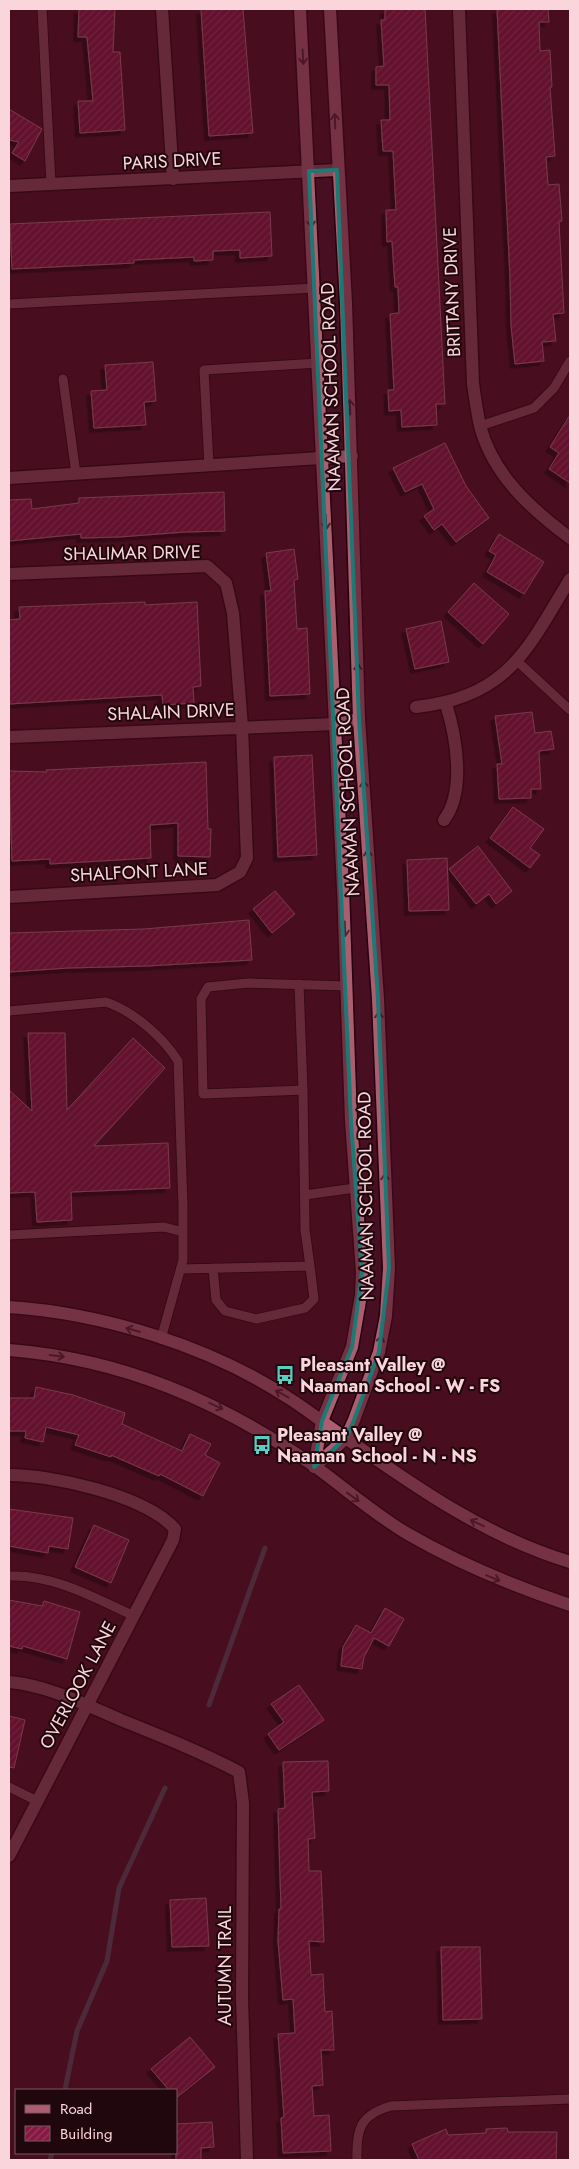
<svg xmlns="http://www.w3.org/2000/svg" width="579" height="2169" viewBox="0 0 579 2169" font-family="Jost,sans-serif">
<defs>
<pattern id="building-hatch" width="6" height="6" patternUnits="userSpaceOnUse" patternTransform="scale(1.25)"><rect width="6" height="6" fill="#861841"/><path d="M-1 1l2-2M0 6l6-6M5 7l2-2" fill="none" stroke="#98395c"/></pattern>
<filter id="shadow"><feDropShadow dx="-4.5" dy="4.5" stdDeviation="0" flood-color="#0009"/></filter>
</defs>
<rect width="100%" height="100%" fill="#480e21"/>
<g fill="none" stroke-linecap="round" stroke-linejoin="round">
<!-- stream -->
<path stroke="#504d57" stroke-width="5" d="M209 1705 265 1548
M65 2090 77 2031 107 1961 119 1888 165 1788
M50 2160 52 2153"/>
</g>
<!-- building -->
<path fill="url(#building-hatch)" stroke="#b26e7d" filter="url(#shadow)" d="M79 9H115L113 52H120L125 130 80 133 78 101H93L87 37H78Z
M201 9H243L253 133 209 136Z
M385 9H425L445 404H436L437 425 402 427 401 410 389 411 388 390H394L390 314 399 313 398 287H395L392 241 387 242 386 210H396L393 151H383L381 120H390L389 85H376V67L384 66 381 20H385Z
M497 9H548L549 22H539L540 51 550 50 552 87H550L555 156 546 157 548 185 559 184 562 221 559 222 564 313 553 314 556 341 542 342 544 361 515 364 511 325 510 277Z
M9 109 42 129 25 161 12 153 19 142 9 140Z
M270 212 272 256 240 258V250L213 251V260L194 261V257L134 260V263L12 269 10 224Z
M153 362 156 401 144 402 146 425 94 428 91 391 107 390 105 365Z
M570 415V483L549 469 559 453 550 447Z
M445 443 466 486 489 518 456 542 442 524 434 530 424 516 434 509 422 484 405 492 393 468Z
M224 492 225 531 185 532 119 537 81 538V534L9 541V500L31 499 32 509 79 503V498Z
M499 534 544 562 524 594 487 572 496 555 489 551Z
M294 549 298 579 294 580 297 629 307 628 310 694 270 696 265 591H271L266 553Z
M474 583 509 614 483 644 448 612Z
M145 602V605L197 602 201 686 193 687 194 703 163 705 162 695 9 704V620L20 619 19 607Z
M441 621 449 662 415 669 406 629Z
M532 712 535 733 551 731 554 749 539 751 541 789H531V798L499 799 497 764H502L495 716Z
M312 755 317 855 278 857 274 757Z
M206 762 208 829H211L210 857 178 856V823L150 825 151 858 50 864V859L12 861 9 771 47 772 46 770Z
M513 807 544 829 530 848 540 855 530 868 490 838Z
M478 846 512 891 496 904 489 894 476 904 449 869Z
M447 858 449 910 409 911 407 860Z
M275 891 295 914 272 933 253 909Z
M249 920 252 960 147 966 68 968 9 972V933L144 929Z
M28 1033H65L67 1110 133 1038 165 1068 94 1146 168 1143 170 1188 71 1192 72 1220 37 1222 35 1192 9 1193V1090L32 1111Z
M36 1387 73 1395 125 1413 122 1424 182 1451 190 1434 211 1444 205 1455 220 1463 203 1496 160 1474 159 1476 111 1455V1457L75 1445 79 1435 46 1427 43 1442 25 1438 26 1431H9V1398H34Z
M9 1509 73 1518 68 1549 49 1546 48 1553 9 1546Z
M94 1525 129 1540 111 1583 75 1567Z
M9 1600 42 1606 44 1601 80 1612 67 1659 23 1646 22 1649 9 1646Z
M385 1608 404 1619 389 1646 374 1638 364 1657 362 1669 341 1666 343 1647 356 1625 371 1633Z
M299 1685 324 1720 279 1750 268 1734 284 1722 271 1704Z
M9 1716 25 1720 14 1768 9 1767Z
M328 1761 329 1791 312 1792 315 1838 308 1839 309 1871H321L324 1942 309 1941 311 1975 323 1974 325 2012 332 2011 334 2050H321L323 2085 312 2086 314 2116 329 2115 331 2151 283 2153 281 2118 284 2117 278 2034 295 2033 293 1999 283 2000 278 1941 279 1909H281L278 1809 285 1808 283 1762Z
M206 1898 209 1946 172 1947 170 1900Z
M441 1947H480L482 2019 443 2020Z
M190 2037 215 2067 176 2098V2090H169L151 2069Z
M212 2122 214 2147 201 2148V2160H176V2124Z
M507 2128 508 2132H557L556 2160H419L412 2144 446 2129 448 2135 486 2133V2129Z"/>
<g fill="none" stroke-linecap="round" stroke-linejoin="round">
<!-- service casing -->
<g stroke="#26000c" stroke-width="11">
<path id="service" d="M42 9 51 184
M9 304 315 288
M63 379 76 474
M480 426 534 408 554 388 570 361
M209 466 204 370 318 363
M517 661 570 710
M299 984 303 1090
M9 1011 106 1002C133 1011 163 1037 178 1061L183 1206V1260L161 1339
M305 1195 355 1188
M9 1235 164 1227 183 1232
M213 1268 216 1300 225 1311 256 1319 305 1308 314 1299 310 1266
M181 1269 310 1266 305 1230 303 1090 203 1094 201 999 208 987 248 983 347 986
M9 1576C53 1574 95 1598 134 1616
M9 1787 37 1801
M357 2160C356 2129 360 2115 391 2106L570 2099"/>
</g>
<!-- minor casing -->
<g stroke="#26000c" stroke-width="15">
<path id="minor" d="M162 9 173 179
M459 9 473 384C475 397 477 412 480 426 493 475 531 509 570 538
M9 186 337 170
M9 478 352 456
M9 574 207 566 226 583 233 613 242 727 247 858 240 872 217 885 9 897
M416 707C508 697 527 650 570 579
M9 737 336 724 359 719
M444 820C466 791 456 736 446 704
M9 1475C52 1475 145 1495 175 1529L173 1540 9 1856
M9 1682C47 1685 86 1705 121 1720 161 1736 201 1752 239 1772L243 1803 242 1998 247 2160"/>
</g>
<!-- secondary casing -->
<g stroke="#26000c" stroke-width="15">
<path id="secondary" d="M300 9 343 888 351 1121 362 1272 361 1295 352 1347 322 1421 314 1467
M9 1307C102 1313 209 1346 287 1397 305 1408 322 1422 340 1434 413 1485 484 1536 570 1562
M9 1350C123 1359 219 1401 313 1465 345 1488 374 1514 408 1534 460 1564 513 1586 570 1605
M314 1467 346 1438 354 1420 379 1352 386 1316 389 1268 378 999 359 719 346 303 330 9"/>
</g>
<!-- service -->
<use href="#service" stroke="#8a4a5a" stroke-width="9"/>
<!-- minor -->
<use href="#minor" stroke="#8a4a5a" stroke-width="12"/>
<!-- secondary -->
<use href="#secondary" stroke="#ac5e71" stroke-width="12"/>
</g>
<!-- one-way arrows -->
<defs><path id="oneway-shaft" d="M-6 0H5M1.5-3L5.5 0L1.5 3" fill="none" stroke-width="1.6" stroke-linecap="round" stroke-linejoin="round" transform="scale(1.25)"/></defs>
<g stroke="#502530">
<use href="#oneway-shaft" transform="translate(303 57) rotate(87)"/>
<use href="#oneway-shaft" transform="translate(335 121) rotate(-92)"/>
<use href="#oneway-shaft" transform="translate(311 220) rotate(87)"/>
<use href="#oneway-shaft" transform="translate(350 407) rotate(-92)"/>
<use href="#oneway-shaft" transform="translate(326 522) rotate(87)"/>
<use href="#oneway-shaft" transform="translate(358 671) rotate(-91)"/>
<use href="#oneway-shaft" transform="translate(364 788) rotate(-94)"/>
<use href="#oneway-shaft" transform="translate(368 857) rotate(-94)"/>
<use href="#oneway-shaft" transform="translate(345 929) rotate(88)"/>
<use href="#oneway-shaft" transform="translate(379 1019) rotate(-92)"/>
<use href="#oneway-shaft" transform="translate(385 1181) rotate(-92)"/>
<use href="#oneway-shaft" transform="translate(133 1330) rotate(-164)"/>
<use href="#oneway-shaft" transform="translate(380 1343) rotate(-78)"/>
<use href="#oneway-shaft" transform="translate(57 1356) rotate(7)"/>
<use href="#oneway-shaft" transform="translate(282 1394) rotate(-151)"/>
<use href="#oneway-shaft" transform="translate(216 1406) rotate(24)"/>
<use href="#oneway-shaft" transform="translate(353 1497) rotate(36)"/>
<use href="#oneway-shaft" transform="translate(477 1523) rotate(-155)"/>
<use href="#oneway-shaft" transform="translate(493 1578) rotate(22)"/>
</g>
<!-- marked area -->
<path d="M0 0H579V2169H0ZM337 170 359 719 378 999 389 1268 379 1352 354 1420 346 1438 314 1467 322 1421 352 1347 362 1272 351 1121 309 171Z" fill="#480e21" fill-opacity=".55" fill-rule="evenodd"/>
<path fill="none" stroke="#1b7b74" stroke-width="4" stroke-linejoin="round" d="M337 170 359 719 378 999 389 1268 379 1352 354 1420 346 1438 314 1467 322 1421 352 1347 362 1272 351 1121 309 171Z"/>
<!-- icons -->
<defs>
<g id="bus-bare" transform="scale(1.5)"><path d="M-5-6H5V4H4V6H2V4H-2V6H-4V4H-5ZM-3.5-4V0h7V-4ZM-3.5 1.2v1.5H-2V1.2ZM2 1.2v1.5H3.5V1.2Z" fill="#58cec0" stroke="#1f070d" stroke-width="2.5" paint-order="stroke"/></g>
</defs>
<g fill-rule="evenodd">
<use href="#bus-bare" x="285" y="1375"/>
<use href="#bus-bare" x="262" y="1445"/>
</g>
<g text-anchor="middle" stroke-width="4" stroke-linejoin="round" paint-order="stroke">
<!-- street labels -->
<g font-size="18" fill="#fbd5dc" stroke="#1f070d">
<text transform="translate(172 161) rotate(-3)" y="6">PARIS DRIVE</text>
<text transform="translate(452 292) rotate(-92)" y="6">BRITTANY DRIVE</text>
<text transform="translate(331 387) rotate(-92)" y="6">NAAMAN SCHOOL ROAD</text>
<text transform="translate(132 553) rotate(-1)" y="6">SHALIMAR DRIVE</text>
<text transform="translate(171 712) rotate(-2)" y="6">SHALAIN DRIVE</text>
<text transform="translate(348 792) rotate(-93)" y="6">NAAMAN SCHOOL ROAD</text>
<text transform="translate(139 872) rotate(-3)" y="6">SHALFONT LANE</text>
<text transform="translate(366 1196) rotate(-91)" y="6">NAAMAN SCHOOL ROAD</text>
<text transform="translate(78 1685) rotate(-62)" y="6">OVERLOOK LANE</text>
<text transform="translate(225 1966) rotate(-90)" y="6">AUTUMN TRAIL</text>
</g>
<!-- poi labels -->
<g font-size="18" font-weight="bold" fill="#fbd5dc" stroke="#1f070d" text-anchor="start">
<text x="300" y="1371">Pleasant Valley @<tspan x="300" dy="21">Naaman School - W - FS</tspan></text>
<text x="277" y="1441">Pleasant Valley @<tspan x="277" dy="21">Naaman School - N - NS</tspan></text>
</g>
</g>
<!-- border -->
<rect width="579" height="2169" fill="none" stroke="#fbd5dc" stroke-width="20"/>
<!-- legend -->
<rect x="15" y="2089" width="162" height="65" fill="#1f070d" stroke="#775960"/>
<rect x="25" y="2105" width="25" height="8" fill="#ac5e71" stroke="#775960"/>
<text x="60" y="2114" font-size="15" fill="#fbd5dc">Road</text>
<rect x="25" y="2126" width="25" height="15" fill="url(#building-hatch)" stroke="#775960"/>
<text x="60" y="2139" font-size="15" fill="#fbd5dc">Building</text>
</svg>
